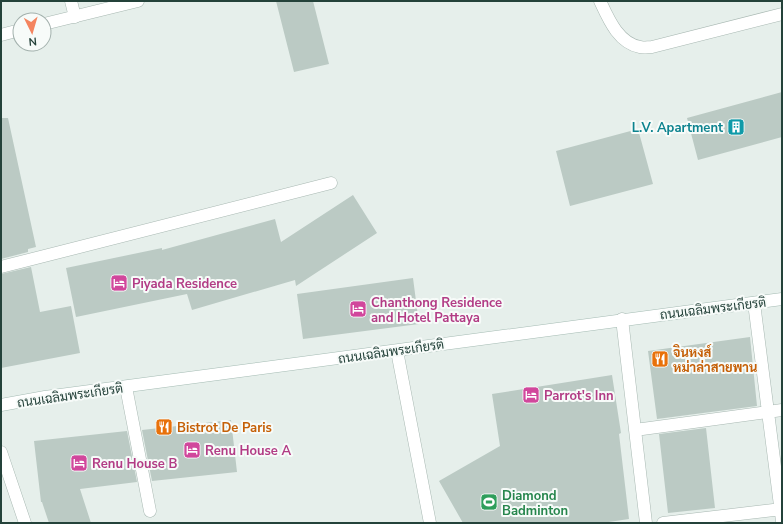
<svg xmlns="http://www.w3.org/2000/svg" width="783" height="524" viewBox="0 0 783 524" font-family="'Nunito Sans',Sarabun,sans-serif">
<rect width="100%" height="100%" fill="#e6efeb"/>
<!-- building -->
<path fill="#bbcac4" d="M276 1H313L329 64 294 72Z
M782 92V137L698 160 687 118Z
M1 118H8L36 247 28 249V252L1 259Z
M638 129 653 184 570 206 556 151Z
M353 195 377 233 296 286 295 280 192 310 187 294 76 317 66 268 162 248V250L275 219 281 242Z
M31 267 40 312 71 306 80 353 1 368V274Z
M413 278 419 324 303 339 297 294Z
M750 337 757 406 657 419 648 351Z
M612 375 621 433 619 434 629 519 602 523H463L439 481 500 446 492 394Z
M231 420 237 472 152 481 142 430Z
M706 428 715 508 668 513 659 434Z
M127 431 137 482 80 489 91 523H49L42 502H41L34 441Z"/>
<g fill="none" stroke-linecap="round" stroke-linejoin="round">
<!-- service casing -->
<g stroke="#a8b8b2" stroke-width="13">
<path id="service" d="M71 1 75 17
M397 351 430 523"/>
</g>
<!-- minor casing -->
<g stroke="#a8b8b2" stroke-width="13">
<path id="minor" d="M600 1C608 18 618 43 640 47 643 48 648 47 652 47L782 14
M44 24 138 1
M1 35 20 30
M1 267 331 183
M754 303 782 521
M622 319 646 523
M126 387 150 511
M635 430 782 410
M663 523 782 509"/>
</g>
<!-- tertiary casing -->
<g stroke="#a8b8b2" stroke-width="13">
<path id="tertiary" d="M1 452 25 523"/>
</g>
<!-- secondary casing -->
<g stroke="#a4bbb3" stroke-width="13">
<path id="secondary" d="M1 405 45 397 782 299"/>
</g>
<!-- service -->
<use href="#service" stroke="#fff" stroke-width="12"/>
<!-- minor -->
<use href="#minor" stroke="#fff" stroke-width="12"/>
<!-- tertiary -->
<use href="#tertiary" stroke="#fff" stroke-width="12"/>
<!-- secondary -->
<use href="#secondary" stroke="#fff" stroke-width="12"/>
</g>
<!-- icons -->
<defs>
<g id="building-square" transform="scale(0.9)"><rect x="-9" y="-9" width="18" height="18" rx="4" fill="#0f9aa8" stroke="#f7fbf9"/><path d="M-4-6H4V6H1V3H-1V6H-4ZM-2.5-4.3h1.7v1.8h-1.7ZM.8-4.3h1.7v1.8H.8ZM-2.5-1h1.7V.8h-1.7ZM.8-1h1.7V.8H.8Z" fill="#fff"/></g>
<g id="hotel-square" transform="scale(0.9)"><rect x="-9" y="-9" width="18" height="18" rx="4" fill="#d1479c" stroke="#f7fbf9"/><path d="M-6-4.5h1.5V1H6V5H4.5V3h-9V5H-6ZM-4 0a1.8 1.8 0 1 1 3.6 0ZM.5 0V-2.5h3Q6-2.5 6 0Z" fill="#fff"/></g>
<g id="restaurant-square" transform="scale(0.9)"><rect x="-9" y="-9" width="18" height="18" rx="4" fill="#e8710a" stroke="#f7fbf9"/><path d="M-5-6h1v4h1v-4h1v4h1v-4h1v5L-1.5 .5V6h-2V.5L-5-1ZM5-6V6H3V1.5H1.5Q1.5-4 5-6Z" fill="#fff"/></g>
<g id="stadium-square" transform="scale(0.9)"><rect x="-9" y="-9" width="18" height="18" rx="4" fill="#2e9e5b" stroke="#f7fbf9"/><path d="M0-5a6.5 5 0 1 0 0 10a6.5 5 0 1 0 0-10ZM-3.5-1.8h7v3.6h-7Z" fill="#fff"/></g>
</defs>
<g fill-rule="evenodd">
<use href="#building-square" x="736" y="127"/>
<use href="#hotel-square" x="119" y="283"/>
<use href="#hotel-square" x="358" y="309"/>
<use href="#restaurant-square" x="660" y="359"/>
<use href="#hotel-square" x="531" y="395"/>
<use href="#restaurant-square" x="164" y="427"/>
<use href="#hotel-square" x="192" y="450"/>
<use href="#hotel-square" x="79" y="463"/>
<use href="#stadium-square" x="489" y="502"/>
</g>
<g text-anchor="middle" stroke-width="4" stroke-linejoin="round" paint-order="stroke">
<!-- culture labels -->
<g font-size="13" font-weight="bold" fill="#0d838f" stroke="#f7fbf9" text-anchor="end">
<text x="723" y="132">L.V. Apartment</text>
</g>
<!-- hotel labels -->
<g font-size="13" font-weight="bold" fill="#b23c85" stroke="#f7fbf9" text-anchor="start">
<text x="132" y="288">Piyada Residence</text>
<text x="371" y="307">Chanthong Residence<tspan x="371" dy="15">and Hotel Pattaya</tspan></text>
<text x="544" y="400">Parrot's Inn</text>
<text x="205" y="455">Renu House A</text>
<text x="92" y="468">Renu House B</text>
</g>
<!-- street labels -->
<g font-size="13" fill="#24423a" stroke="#f7fbf9">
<text transform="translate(713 308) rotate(-7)" y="5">ถนนเฉลิมพระเกียรติ</text>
<text transform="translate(391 351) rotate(-8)" y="5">ถนนเฉลิมพระเกียรติ</text>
<text transform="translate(70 395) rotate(-8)" y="5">ถนนเฉลิมพระเกียรติ</text>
</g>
<!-- food labels -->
<g font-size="13" font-weight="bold" fill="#c56008" stroke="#f7fbf9" text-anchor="start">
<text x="673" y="357">จินหงส์<tspan x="673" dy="15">หม่าล่าสายพาน</tspan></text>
<text x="177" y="432">Bistrot De Paris</text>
</g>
<!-- leisure labels -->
<g font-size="13" font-weight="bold" fill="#27864d" stroke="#f7fbf9" text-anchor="start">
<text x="502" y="500">Diamond<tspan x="502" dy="15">Badminton</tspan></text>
</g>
</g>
<!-- border -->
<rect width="783" height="524" fill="none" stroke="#24423a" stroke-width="4"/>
<!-- north arrow -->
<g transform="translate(32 32) rotate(175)"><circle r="19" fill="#f7fbf9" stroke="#a3b1ad"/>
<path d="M0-3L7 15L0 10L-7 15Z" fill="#f4845f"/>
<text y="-6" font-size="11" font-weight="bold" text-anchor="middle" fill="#24423a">N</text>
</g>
</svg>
